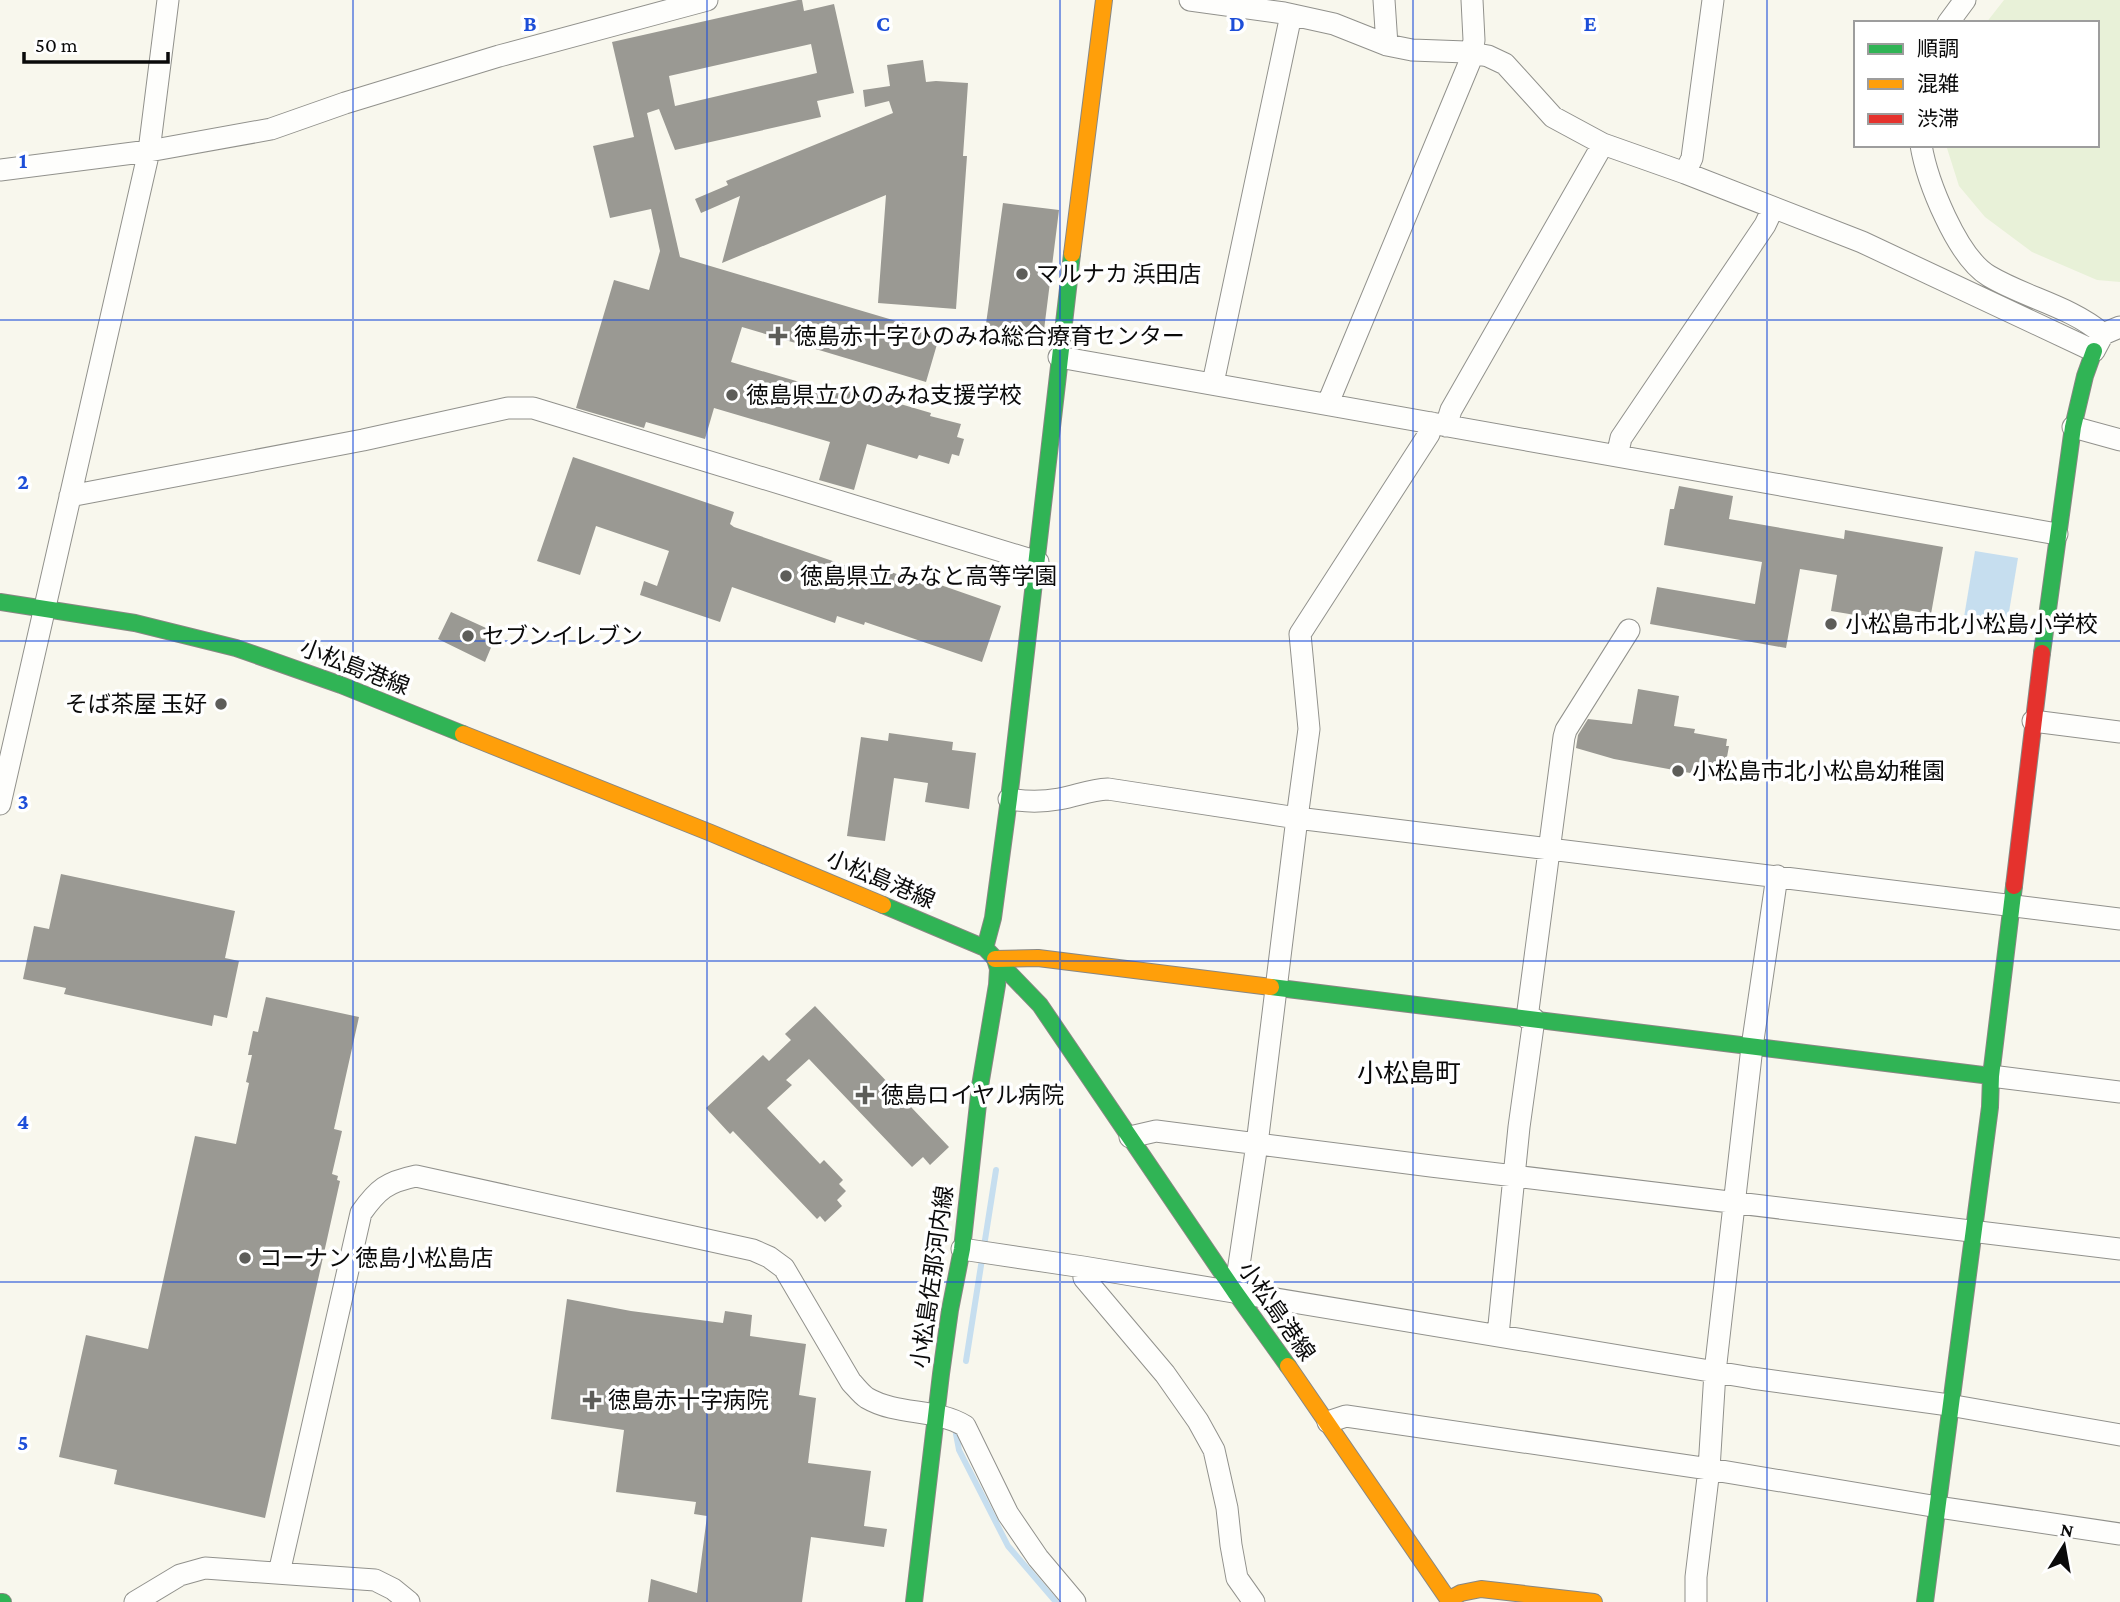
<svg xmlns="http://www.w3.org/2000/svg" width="2120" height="1602" viewBox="0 0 2120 1602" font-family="'Crimson Pro','Noto Sans JP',serif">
<rect width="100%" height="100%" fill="#f8f7ed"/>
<!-- pitch -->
<path fill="#e8f1d8" d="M2004 0H2120V282L2097 280 2032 252 1985 217 1959 186 1946 145H2097V23H1986Z"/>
<!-- water -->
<path fill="#c6deef" d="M1975 551 2018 558 2006 630 1963 623Z"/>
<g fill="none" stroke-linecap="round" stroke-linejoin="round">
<!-- stream -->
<path stroke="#c6deef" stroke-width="6" d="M966 1361 996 1170
M956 1434 959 1450 1008 1546 1056 1602"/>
</g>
<!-- building -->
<path fill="#9a9993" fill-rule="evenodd" d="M798 0H802L804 11 834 4 854 93 817 101 821 117 675 150 659 109 647 113 680 257 940 334 926 382 742 327 731 362 844 395 846 388 931 413 930 416 961 424 957 437 964 439 959 456 952 454 949 464 919 455 917 459 867 444 854 490 819 480 830 442 714 408 705 439 646 422 644 428 576 408 614 280 649 290 660 251 651 209 610 218 593 146 634 137 612 42ZM811 44 817 73 675 106 669 76Z
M923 60 926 82 936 81 968 83 963 156H967L956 309 878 303 886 195 722 263 740 196 701 213 695 199 728 185 726 181 893 113 889 101 865 107 863 90 890 86 887 65Z
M1003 203 1059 210 1042 346 984 338Z
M573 457 734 512 730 524 734 527 888 580 891 572 908 578 909 574 1001 606 982 662 865 622 864 625 837 616 835 623 732 587 720 622 640 595 644 581 657 586 669 551 596 526 580 575 537 561Z
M1679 486 1733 496 1729 519 1844 539 1845 530 1943 547 1931 614 1900 609 1898 622 1831 611 1837 575 1800 569 1786 648 1650 624 1657 587 1755 604 1762 562 1664 545 1670 509H1674Z
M451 612 497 633 485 662 438 639Z
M1638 689 1679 696 1674 726 1695 729 1694 733 1727 739 1726 746H1729L1723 779 1614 759 1576 748 1578 735 1588 719 1632 724Z
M889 733 953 742 952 750 976 753 969 809 925 802 928 783 894 778 885 841 847 836 861 737 888 741Z
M61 874 235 911 225 958 239 961 227 1018 214 1015 212 1026 64 994 66 988 23 979 34 926 49 929Z
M266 997 359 1017 334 1129 342 1131 332 1174 338 1176 337 1180 340 1181 265 1518 114 1484 117 1470 59 1457 86 1335 148 1349 195 1136 236 1144 249 1083 246 1082 252 1055H248L253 1031 258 1032Z
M815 1006 949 1147 930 1165 923 1157 912 1167 809 1059 786 1080 792 1085 767 1108 820 1164 824 1160 843 1180 839 1184 846 1191 837 1200 842 1206 825 1222 820 1216 817 1219 733 1131 730 1134 706 1108 763 1055 769 1061 791 1040 785 1034Z
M567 1299 631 1311 723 1323 725 1311 752 1315 750 1336 806 1344 799 1395 816 1398 808 1463 871 1471 864 1526 887 1529 884 1547 811 1537 802 1602H648L651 1579 697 1593 707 1516 694 1514 696 1502 616 1492 624 1430 551 1419Z"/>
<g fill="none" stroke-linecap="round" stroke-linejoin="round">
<!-- street casing -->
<g stroke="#91918c" stroke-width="23">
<path id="street" d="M1190 0 1284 13 1334 24 1387 45 1412 50 1466 52 1488 56 1505 64 1553 117 1603 144 1685 173 1862 242 2094 351 2103 334 2120 327
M1384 0 1387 45
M1948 23 1965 0
M1921 145C1927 181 1957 257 1989 276 2026 298 2070 306 2103 334
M0 170 149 151 271 129 345 103 499 56 707 0
M1685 173 1692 158 1713 0
M1059 357 2057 534
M1213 383 1291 15
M1328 403 1471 59 1474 40 1472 0
M1446 426 1451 410 1603 144
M2073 427 2120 440
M1617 456 1621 438 1765 225 1773 208
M70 496 363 440 508 408H533L1038 562
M2033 721 2120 732
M1009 799C1027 802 1042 802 1059 799 1077 796 1089 790 1108 789L1297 818 2120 919
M0 804 149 151 168 0
M1527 1018 1564 737 1566 730 1629 630
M1991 1076 2120 1092
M1130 1137 1156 1131 1431 1166 2120 1249
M962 1249 1083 1267 1752 1378 1949 1405 2120 1435
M1083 1267 1084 1278 1165 1374 1198 1421 1214 1450 1227 1508 1231 1545 1237 1578 1254 1602
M1235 1292 1257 1144 1297 818 1309 729 1300 634 1429 434 1432 423
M1498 1335 1519 1127 1534 1019
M1328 1422 1346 1416 1709 1469 1938 1507 2120 1534
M279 1573 361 1213C378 1189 387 1182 416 1176L753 1250 769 1257 784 1268 851 1382C856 1387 861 1394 867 1398 898 1416 936 1408 965 1426L1008 1514 1038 1558 1075 1602
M135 1602 180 1575 205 1568 375 1580 393 1589 409 1602
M1696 1602V1577L1709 1469 1715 1372 1752 1047 1777 876"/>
</g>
<!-- fast casing -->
<g stroke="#888783" stroke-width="18">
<path id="fast" d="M0 602 135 623 236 648 341 685 463 734
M2042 653 2073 427 2085 376 2094 351
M883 905 985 948 1040 1005 1235 1292 1288 1366
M985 948 993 918 1009 799 1072 254
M1271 987 1991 1076
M0 1602H3
M914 1602 941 1374 950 1310 962 1249 980 1086 997 985 998 969 995 959
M1925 1602 1990 1107 1991 1076 2014 886"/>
</g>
<!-- slow casing -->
<g stroke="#888783" stroke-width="18">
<path id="slow" d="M1072 254 1104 0
M463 734 711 833 883 905
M995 959 1038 958 1271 987
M1288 1366 1450 1602
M1448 1600 1461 1593 1481 1589 1594 1602"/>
</g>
<!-- jam casing -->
<g stroke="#888783" stroke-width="18">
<path id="jam" d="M2014 886 2042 653"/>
</g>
<!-- street -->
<use href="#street" stroke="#fefefc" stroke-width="21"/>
<!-- fast -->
<use href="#fast" stroke="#30b455" stroke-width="16"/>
<!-- slow -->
<use href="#slow" stroke="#ff9f0a" stroke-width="16"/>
<!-- jam -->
<use href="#jam" stroke="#e5322d" stroke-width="16"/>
</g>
<!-- grid -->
<path fill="none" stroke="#1d4ed8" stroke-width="2" stroke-opacity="0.55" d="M353 0V1602M707 0V1602M1060 0V1602M1413 0V1602M1767 0V1602M0 320H2120M0 641H2120M0 961H2120M0 1282H2120"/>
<!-- markers -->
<g fill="#5d5d59" stroke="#fff" stroke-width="2.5">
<circle cx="1022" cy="274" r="7"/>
<path d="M774.5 325.5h7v7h7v7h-7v7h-7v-7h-7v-7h7z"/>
<circle cx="732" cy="395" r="7"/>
<circle cx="786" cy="576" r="7"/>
<circle cx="1831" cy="624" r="7"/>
<circle cx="468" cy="636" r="7"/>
<circle cx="221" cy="704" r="7"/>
<circle cx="1678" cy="771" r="7"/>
<path d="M861.5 1084.5h7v7h7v7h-7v7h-7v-7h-7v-7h7z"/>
<circle cx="245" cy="1258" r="7"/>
<path d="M588.5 1389.5h7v7h7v7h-7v7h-7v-7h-7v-7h7z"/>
</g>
<g text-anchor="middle" stroke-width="7" stroke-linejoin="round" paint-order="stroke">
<!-- poi labels -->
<g font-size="23" fill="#0a0a0a" stroke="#fff" text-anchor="start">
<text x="1036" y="282">マルナカ 浜田店</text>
<text x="794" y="344">徳島赤十字ひのみね総合療育センター</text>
<text x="746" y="403">徳島県立ひのみね支援学校</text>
<text x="800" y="584">徳島県立 みなと高等学園</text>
<text x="1845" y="632">小松島市北小松島小学校</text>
<text x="482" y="644">セブンイレブン</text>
<text x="207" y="712" text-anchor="end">そば茶屋 玉好</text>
<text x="1692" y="779">小松島市北小松島幼稚園</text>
<text x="881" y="1103">徳島ロイヤル病院</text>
<text x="259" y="1266">コーナン 徳島小松島店</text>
<text x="608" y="1408">徳島赤十字病院</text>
</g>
<!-- street labels -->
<g font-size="23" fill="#0a0a0a" stroke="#fff">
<text transform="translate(355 667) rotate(21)" y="8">小松島港線</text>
<text transform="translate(881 879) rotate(23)" y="8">小松島港線</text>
<text transform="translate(932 1277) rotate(-82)" y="8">小松島佐那河内線</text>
<text transform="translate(1277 1311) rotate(55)" y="8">小松島港線</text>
</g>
<!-- quarter labels -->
<g font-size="26" fill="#0a0a0a" stroke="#fff">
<text x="1409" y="1082">小松島町</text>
</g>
</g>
<g font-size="23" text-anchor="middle" font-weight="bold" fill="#1d4ed8" stroke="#fff" stroke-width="7" stroke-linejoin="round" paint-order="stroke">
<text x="530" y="31">B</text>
<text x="883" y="31">C</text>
<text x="1237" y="31">D</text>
<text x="1590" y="31">E</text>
<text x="23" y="168">1</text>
<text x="23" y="489">2</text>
<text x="23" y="809">3</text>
<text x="23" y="1129">4</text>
<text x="23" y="1450">5</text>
</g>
<!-- legend -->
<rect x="1854" y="21" width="245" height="126" fill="#ffffff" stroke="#9d9d9d" stroke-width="2"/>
<rect x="1868" y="44" width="35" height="10" fill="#30b455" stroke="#9d9d9d" stroke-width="2"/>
<text x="1917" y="56" font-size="21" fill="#0a0a0a">順調</text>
<rect x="1868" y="79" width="35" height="10" fill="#ff9f0a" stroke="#9d9d9d" stroke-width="2"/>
<text x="1917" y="91" font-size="21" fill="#0a0a0a">混雑</text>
<rect x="1868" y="114" width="35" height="10" fill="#e5322d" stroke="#9d9d9d" stroke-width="2"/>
<text x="1917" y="126" font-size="21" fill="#0a0a0a">渋滞</text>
<!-- north arrow -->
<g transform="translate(2064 1546) rotate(11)" stroke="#ffffff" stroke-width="5" paint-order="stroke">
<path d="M0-5L12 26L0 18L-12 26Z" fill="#0a0a0a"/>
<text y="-10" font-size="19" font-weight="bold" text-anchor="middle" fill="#0a0a0a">N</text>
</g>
<!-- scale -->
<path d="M24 52v10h144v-10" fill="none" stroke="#0a0a0a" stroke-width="3.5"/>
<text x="35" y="52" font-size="21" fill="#0a0a0a" stroke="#ffffff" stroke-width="5" paint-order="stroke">50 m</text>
</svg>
